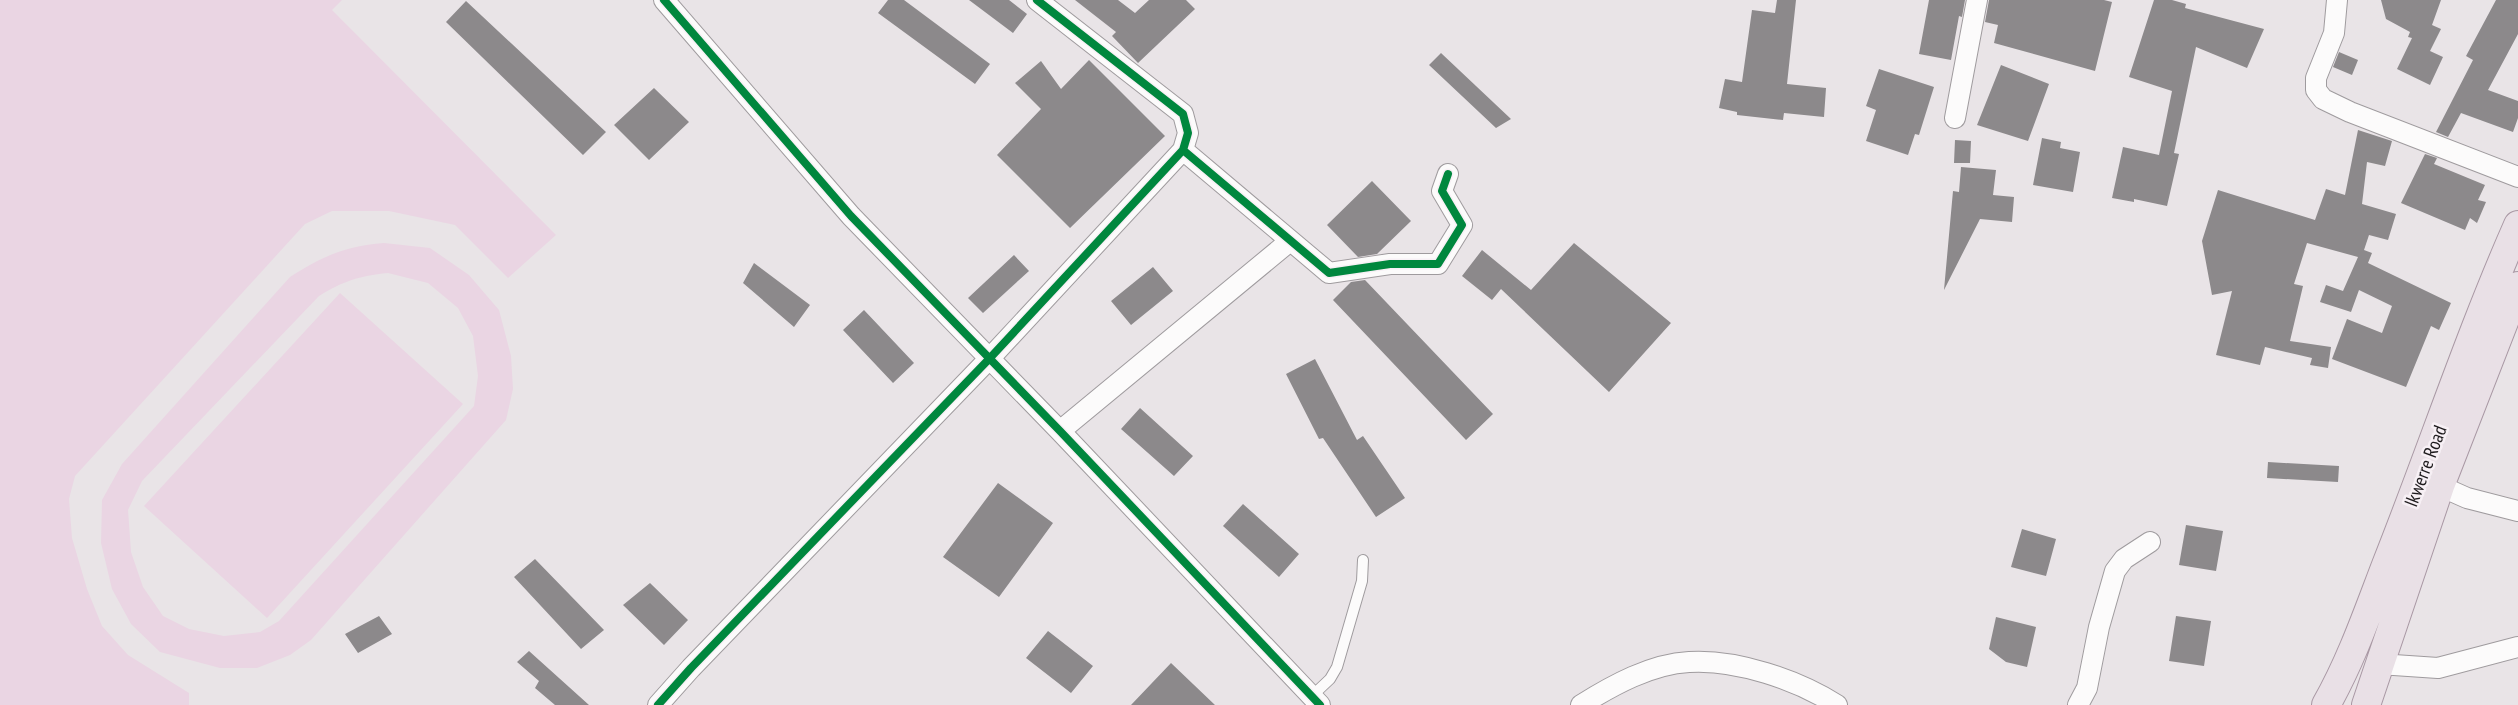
<svg xmlns="http://www.w3.org/2000/svg" width="2518" height="705" viewBox="0 0 2518 705" font-family="'PT Sans Narrow',sans-serif">
<rect width="100%" height="100%" fill="#e9e4e7"/>
<!-- green -->
<path fill="#ead5e3" fill-rule="evenodd" d="M0 0H342L332 10 556 235 508 278 455 225 389 211H332L305 224 75 476 69 499 72 538 87 589 102 626 128 655 189 693V705H0Z
M384 243 430 248 469 275 499 310 511 356 513 389 506 420 311 640 290 655 257 668H220L160 652 131 624 112 589 101 543 102 500 122 464 290 277C323 256 345 246 384 243ZM388 273 428 283 458 308 473 336 478 376 474 406 279 621 260 632 224 636 189 629 163 616 143 587 131 552 128 510 142 481 319 296C344 281 358 276 388 273Z
M340 293 463 404 267 618 144 506Z"/>
<!-- building -->
<path fill="#8c898b" d="M888 0H904L990 64 975 84 878 13Z
M969 0H1009L1027 14 1013 33Z
M1075 0H1118L1135 13 1149 0H1186L1195 9 1138 63 1112 36 1116 32Z
M1777 0H1796L1787 84 1826 88 1824 117 1784 113 1783 120 1737 115V112L1719 108 1725 79 1742 82 1752 10 1775 13Z
M1929 0H1965L1962 17 1959 16 1951 60 1919 54Z
M1989 0H2104L2112 2 2095 71 1994 43 1998 25 1985 22Z
M2154 0H2172L2186 4 2185 8 2264 29 2247 68 2196 47 2174 153 2179 154 2167 206 2134 199V202L2112 198 2123 147 2159 155 2172 91 2129 77Z
M2381 0H2441L2432 25 2441 29 2430 51 2443 57 2430 85 2397 69 2412 38 2408 37 2410 32 2386 19Z
M2496 0H2518V34L2488 90 2518 101V118L2513 132 2461 113 2448 137 2436 132 2473 60 2466 56Z
M466 1 606 132 583 155 446 22Z
M2339 52 2358 60 2352 75 2333 67Z
M1441 53 1511 119 1496 128 1429 65Z
M1089 60 1165 136 1070 228 997 155 1041 109 1015 83 1041 61 1061 89Z
M2001 65 2049 84 2028 141 1977 125Z
M1879 69 1934 87 1919 135 1915 134 1908 155 1866 141 1876 110 1866 106Z
M654 88 689 122 649 160 614 125Z
M2358 130 2392 141 2385 166 2367 162 2362 204 2396 214 2388 240 2369 235 2364 250 2372 253 2368 263 2451 303 2439 330 2431 326 2406 387 2332 359 2347 319 2382 333 2392 306 2359 290 2351 312 2320 302 2326 285 2343 291 2358 257 2307 243 2294 284 2303 286 2290 341 2331 347 2328 368 2310 365 2312 358 2265 347 2260 365 2216 355 2232 291 2212 295 2202 241 2218 190 2315 220 2326 189 2345 195Z
M2042 138 2061 142 2060 148 2080 152 2073 192 2033 185Z
M1955 140 1971 141 1970 163H1954Z
M2425 154 2437 158 2434 164 2485 185 2478 200 2486 202 2477 223 2470 218 2465 230 2401 203Z
M1961 167 1996 170 1993 195 2014 197 2012 222 1980 219 1944 290 1953 191 1959 192Z
M1372 181 1411 221 1377 254 1358 257 1327 225Z
M1574 243 1671 323 1609 392 1501 289 1492 300 1462 276 1482 250 1531 290Z
M1014 255 1029 271 983 313 968 298Z
M754 263 810 305 794 327 743 283Z
M1153 267 1173 291 1131 325 1111 301Z
M1365 280 1493 414 1466 440 1333 300 1351 282Z
M864 310 914 363 893 383 843 330Z
M1315 359 1357 440 1363 436 1405 498 1376 517 1323 438 1319 439 1286 374Z
M1140 408 1193 456 1174 476 1121 429Z
M2268 462 2339 466 2338 482 2267 478Z
M998 483 1053 523 999 597 943 557Z
M1243 504 1299 554 1279 577 1223 526Z
M2186 525 2223 531 2216 571 2179 565Z
M2022 529 2056 539 2046 576 2011 567Z
M535 559 604 630 581 649 514 577Z
M650 583 688 620 664 645 623 605Z
M379 616 392 634 358 653 345 634Z
M2176 616 2211 621 2204 666 2169 661Z
M1996 617 2036 627 2027 667 2006 662 1989 649Z
M1048 631 1093 666 1071 693 1026 658Z
M529 651 589 705H555L535 688 539 681 517 662Z
M1171 663 1215 705H1131Z"/>
<g fill="none" stroke-linecap="round" stroke-linejoin="round">
<!-- lane casing -->
<g stroke="#9f9b9e" stroke-width="12">
<path id="lane" d="M1312 696 1330 679 1337 667 1362 581 1363 560"/>
</g>
<!-- street casing -->
<g stroke="#9f9b9e" stroke-width="22">
<path id="street" d="M664 0 851 216 1060 431 1320 705
M2337 0 2334 33 2316 78V90L2323 99 2350 112 2518 177
M1955 118 1977 0
M1183 150 1329 273 1390 264H1438L1462 225 1442 191 1448 174
M1060 431 1290 241
M2440 486 2467 498 2518 511
M2379 664 2438 668 2518 647
M658 705 691 668 990 358 1183 150 1188 133 1183 114 1037 0
M1581 705C1613 685 1651 664 1689 662 1737 659 1797 680 1837 705
M2078 705 2087 688 2099 627 2115 571 2124 559 2150 542"/>
</g>
<!-- primary casing -->
<g stroke="#a998a4" stroke-width="30">
<path id="primary" d="M2326 705C2351 661 2368 612 2386 565 2431 452 2469 336 2518 225
M2366 705 2440 486 2518 286"/>
</g>
<!-- lane -->
<use href="#lane" stroke="#fcfbfb" stroke-width="10"/>
<!-- street -->
<use href="#street" stroke="#fcfbfb" stroke-width="20"/>
<!-- primary -->
<use href="#primary" stroke="#e9e0e6" stroke-width="28"/>
<!-- cycleway casing -->
<g stroke="#f7f0f5" stroke-width="11">
<path id="cycleway" d="M664 0 851 216 1060 431 1320 705
M1183 150 1329 273 1390 264H1438L1462 225 1442 191 1448 174
M658 705 691 668 990 358 1183 150 1188 133 1183 114 1037 0"/>
</g>
<!-- cycleway -->
<use href="#cycleway" stroke="#00873e" stroke-width="8"/>
</g>
<g text-anchor="middle" stroke-width="5" stroke-linejoin="round" paint-order="stroke">
<!-- street labels -->
<g font-size="19" fill="#1e1b1d" stroke="#f7f0f5">
<text transform="translate(2425 466) rotate(-69)" y="7">Ikwerre Road</text>
</g>
</g>
</svg>
